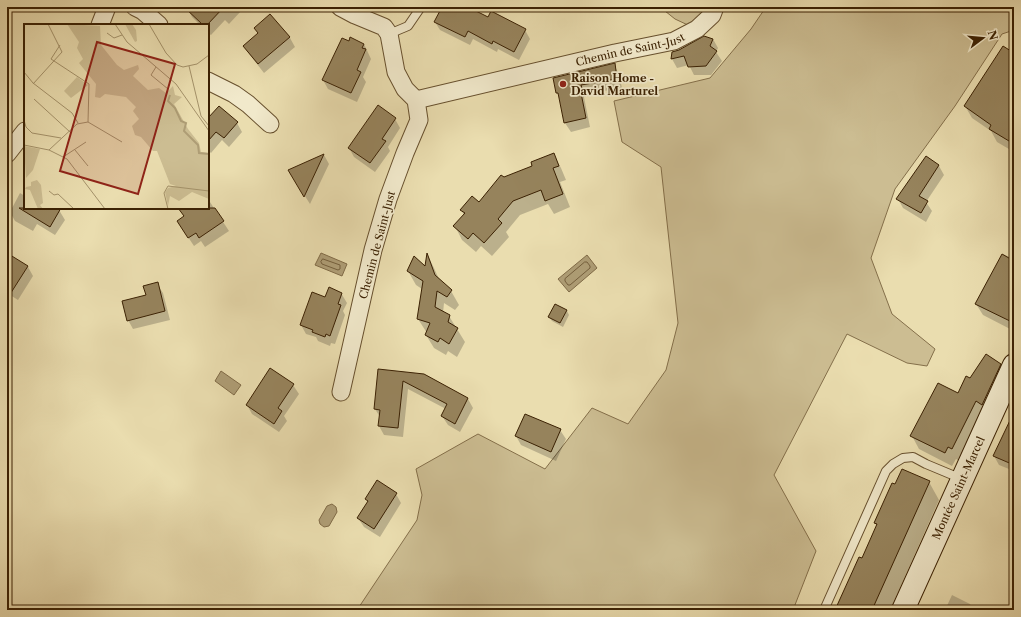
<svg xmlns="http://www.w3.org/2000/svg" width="1021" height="617" viewBox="0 0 1021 617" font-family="'Libre Caslon Text',serif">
<rect width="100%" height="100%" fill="#eaddaf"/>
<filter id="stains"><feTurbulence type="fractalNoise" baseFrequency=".005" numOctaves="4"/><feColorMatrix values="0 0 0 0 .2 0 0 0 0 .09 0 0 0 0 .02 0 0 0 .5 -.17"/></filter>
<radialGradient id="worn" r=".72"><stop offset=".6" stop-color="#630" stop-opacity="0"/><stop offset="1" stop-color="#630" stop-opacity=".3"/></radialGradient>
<!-- green -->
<path fill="#ccbd92" stroke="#846f4a" d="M660 7H708L690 26 675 19Z
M766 7H1014V30L1002 34 955 106 895 189 871 258 892 314 935 349 927 366 907 363 847 334 774 475 816 551 793 610H357L417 520 422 495 416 469 478 434 545 469 592 408 628 424 666 370 678 323 661 167 622 142 614 101 710 78 751 29Z"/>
<!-- water -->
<path fill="#ae9d75" stroke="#806b47" d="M321 253 347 264 342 276 315 265Z
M587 255 597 268 569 292 558 279Z
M221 371 241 385 234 395 215 381Z
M332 504 336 507 337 512 329 526 324 527 320 524 319 520 327 506Z"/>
<!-- shadow -->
<path fill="#0003" d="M188 7H240L242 10 229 24 225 20 211 35 208 33V25H200L192 17 187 8Z
M443 7H457L525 30 530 39 519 60 498 49 497 52 473 39 470 45 440 30 435 22Z
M270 15 290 38 295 47 264 73 250 55 244 46 259 34Z
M713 39 718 48 716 52 722 61 711 75H694L689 65 677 68 672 59 673 52Z
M364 44 371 59 363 77 366 82 357 102 328 89 323 80Z
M1014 54V152L997 142 991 131 972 118 965 106Z
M614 65 619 74 622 88 586 94V97H584L590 127 571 132 565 123 560 98 557 93Z
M208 117 237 123 242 132 229 147 222 140 211 153 208 150Z
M395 119 400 128 388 147 390 151 375 172 354 157 349 148Z
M553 154 561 168 566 180 560 182 570 207 554 214 548 204 520 215 506 232 509 237 492 256 481 246 476 252 462 240 455 226 464 215 461 210 479 203 503 178 533 166Z
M324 155 329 164 310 204 289 171Z
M926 157 939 166 944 175 926 202 932 211 926 222 903 208 898 199Z
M20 193 25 196V208H55L59 210 65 220 55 235 37 224 33 231 15 221 10 212Z
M208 199 229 231 205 247 201 241 194 246 178 222 184 217 180 210 182 208H208Z
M7 254 28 267 33 276 18 300 7 293Z
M1003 254 1014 259V331L983 315 976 304Z
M428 256 434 268 439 279 451 291 459 305 455 310 444 303 443 313 449 316 465 342 457 357 448 351 446 355 434 348 426 335 427 333 418 319 422 289 416 285 408 271 426 268Z
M157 284 163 293 170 320 133 329 128 320Z
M341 293 347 303 343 311 345 315 335 344 331 343 330 346 318 341 316 337 306 334 301 325 326 298Z
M555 305 567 311 569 315 563 327 552 321 549 317Z
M1000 364 1008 377 959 461 956 459 952 466 919 449 912 436 959 394 970 379Z
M379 370 424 375 468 399 473 408 460 432 448 425 442 416 446 409 408 389 403 437 384 435 379 426 380 417 375 409Z
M293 385 299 394 284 416 287 421 279 432 252 414 247 405Z
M560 430 566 439 556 461 521 445 516 436Z
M1014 439V471L999 465 994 456Z
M929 482 939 500 890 610H836L862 560 877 526 875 523 895 485Z
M396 494 401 503 380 537 364 527 358 518 368 503 366 499Z
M952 595 970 604 974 610H945Z"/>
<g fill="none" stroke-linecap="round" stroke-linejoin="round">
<!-- shore -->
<path stroke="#745f3c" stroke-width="1" d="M323 259 340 265V269L338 270 322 264 321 262Z
M585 262H587L590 266V268L570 285H568L565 281V279Z"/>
</g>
<!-- building -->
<path fill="#96835c" stroke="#3b2103" d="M184 7H224L207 25H203Z
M442 7H468L488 17 491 11 526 29 514 52 493 41 492 44 468 31 465 37 434 22Z
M270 14 290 37 258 64 243 46 258 33 254 28Z
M704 36 713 39 710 46 717 51 706 66 688 67 684 56 671 59 672 52 679 50Z
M350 37 364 44 362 48 366 49 357 70 361 72 351 93 322 80 342 38 349 41Z
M1003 46 1014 53V144L989 129 991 125 964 106Z
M615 63 617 79 581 85 582 88H580L586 118 564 123 558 93H556L553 78Z
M378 105 396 118 382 139 386 141 370 163 348 148Z
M219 106 238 122 224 138 216 132 208 141V118Z
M554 153 559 166 553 168 563 194 545 201 541 190 513 201 498 219 502 223 484 243 473 233 468 239 453 226 465 213 460 210 472 196 479 202 501 175 504 177 532 166 531 162Z
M324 154 304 197 288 170Z
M926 156 939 165 919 196 928 201 921 213 896 199Z
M19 208H61L50 227Z
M178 208H215L224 221 199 238 196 233 188 238 177 221 184 216Z
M7 253 28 266 7 299Z
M427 253 435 275 452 290 447 297 437 291 435 307 450 315 448 322 458 328 449 344 440 338 438 342 425 335 430 323 417 319 423 281 407 271 414 256 425 266Z
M1002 254 1014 261V323L975 304Z
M158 282 165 311 127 321 122 301 146 295 143 286Z
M329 287 342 293 338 304 341 305 330 336 326 334 325 337 312 332 313 330 300 325 312 292 325 297Z
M555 304 567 310 560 323 548 317Z
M986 354 1001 364 982 405 976 401 952 449 948 447 945 453 910 436 938 383 958 393 966 376 970 378Z
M270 368 294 384 278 408 282 411 274 424 246 405Z
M378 369 424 374 468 398 455 424 441 416 447 404 403 381 398 428 378 426 380 410 374 409Z
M1014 412V465L993 456Z
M525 414 561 429 551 452 515 436Z
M902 469 930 481 872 610H835L859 557 862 558 877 524 874 523 892 483 895 484Z
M377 480 397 493 374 529 357 518 368 501 365 499Z"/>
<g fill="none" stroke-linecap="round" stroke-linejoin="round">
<!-- service casing -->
<g stroke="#67502e" stroke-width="10">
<path id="service" d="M389 34 408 26 421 7
M824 610 886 471 893 464 903 458 913 457 926 464 962 479"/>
</g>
<!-- minor casing -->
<g stroke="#67502e" stroke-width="19">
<g id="minor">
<path d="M135 7 143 11 159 25"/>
<path d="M340 7 355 15 384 27 389 34 396 72 405 89 416 100 419 120 405 153 388 199 373 250 341 392"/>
<path d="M100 25 107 7"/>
<path d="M208 81 234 94 248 104 270 124"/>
<path id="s1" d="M416 100 615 53 674 41 697 29 712 15 715 7"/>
<path d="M7 154 25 131"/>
</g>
</g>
<!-- secondary casing -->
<g stroke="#3b2103" stroke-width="24">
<g id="secondary">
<path id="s2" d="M903 610 1014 365"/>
</g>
</g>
<!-- service -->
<use href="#service" stroke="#f1e9cb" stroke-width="8"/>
<!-- minor -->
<use href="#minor" stroke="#f1e9cb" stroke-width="17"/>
<!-- secondary -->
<use href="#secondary" stroke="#f1e9cb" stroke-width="22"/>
</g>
<!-- markers -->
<circle fill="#8f2418" stroke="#f1e9cb" stroke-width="1.5" cx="563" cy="84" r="4"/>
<g text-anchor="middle" stroke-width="3.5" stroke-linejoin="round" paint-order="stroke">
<!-- street labels -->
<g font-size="11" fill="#3b2103" stroke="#f1e9cb">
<text dy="4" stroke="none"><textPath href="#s1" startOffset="220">Chemin de Saint-Just</textPath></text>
<text transform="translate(377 245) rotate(-75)" y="4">Chemin de Saint-Just</text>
<text dy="4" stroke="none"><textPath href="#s2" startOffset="134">Montée Saint-Marcel</textPath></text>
</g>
<!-- poi labels -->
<g font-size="11" font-weight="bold" fill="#3b2103" stroke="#f1e9cb" text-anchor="start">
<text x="571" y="82">Raison Home -<tspan x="571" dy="13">David Marturel</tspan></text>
</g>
</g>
<!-- overview -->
<g transform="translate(24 24)">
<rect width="185" height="185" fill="#eaddaf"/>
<path d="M43 0 76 2 77 21 93 41 100 46 114 41 115 45 109 52 124 66 135 64 142 69 149 62 151 71 158 73 150 80 164 105 175 119 177 128 185 129V175L168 168 155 177 146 172 144 182 141 168 144 164 152 162 146 160 133 127H129L117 113 111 111 108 102 115 95 109 87 112 83 102 73 81 70 76 74 71 73 72 60 55 39 59 35 53 24 55 18ZM101 0H108L112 6 113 17 111 18ZM53 53 64 61 47 74 40 67ZM0 122 16 125 9 146 2 154ZM13 156 17 161 19 179 16 181 19 185H14L6 166 1 165 2 163 7 162V158Z" fill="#ccbd92"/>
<path fill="none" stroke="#ae9d75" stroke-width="2" d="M146 71 144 77 151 84 157 97 162 99 160 107 174 121 175 129 185 130"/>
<path fill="none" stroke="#a4926a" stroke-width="1" d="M91 0 103 18 152 60 185 107M125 0 142 29 153 41 159 43 173 40 185 31M83 9 90 14 98 11M36 21 27 35 65 60 64 98M165 42 177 92 185 102M132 43 127 51 144 65M0 48 9 59 48 89 54 99M9 60 38 28 24 0M10 75 46 108M0 96 2 103 8 109 37 114M0 121 25 126 43 135 81 185M25 126 53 100 64 98 98 118M51 126 64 142M39 133 62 118M0 152V169M25 167 30 171 34 170 50 185M144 185 140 169 144 162 185 167"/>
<path fill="#8f2418" fill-opacity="0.15" stroke="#8f2418" stroke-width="2" d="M73 18 151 40 114 170 36 147Z"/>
<rect width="185" height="185" fill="none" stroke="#3b2103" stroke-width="2"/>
</g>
<!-- margin -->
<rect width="1021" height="617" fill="none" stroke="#eaddaf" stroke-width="24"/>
<rect x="8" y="8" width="1005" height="601" fill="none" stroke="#3b2103" stroke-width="2"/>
<rect x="12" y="12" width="997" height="593" fill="none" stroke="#3b2103"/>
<!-- north arrow -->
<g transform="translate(983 38) rotate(74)" stroke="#f1e9cb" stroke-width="3" paint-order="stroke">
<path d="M0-3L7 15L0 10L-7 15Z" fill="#3b2103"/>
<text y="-6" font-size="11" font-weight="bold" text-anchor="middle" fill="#3b2103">N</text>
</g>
<rect width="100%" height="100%" filter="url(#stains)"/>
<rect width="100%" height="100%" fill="url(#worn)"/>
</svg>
